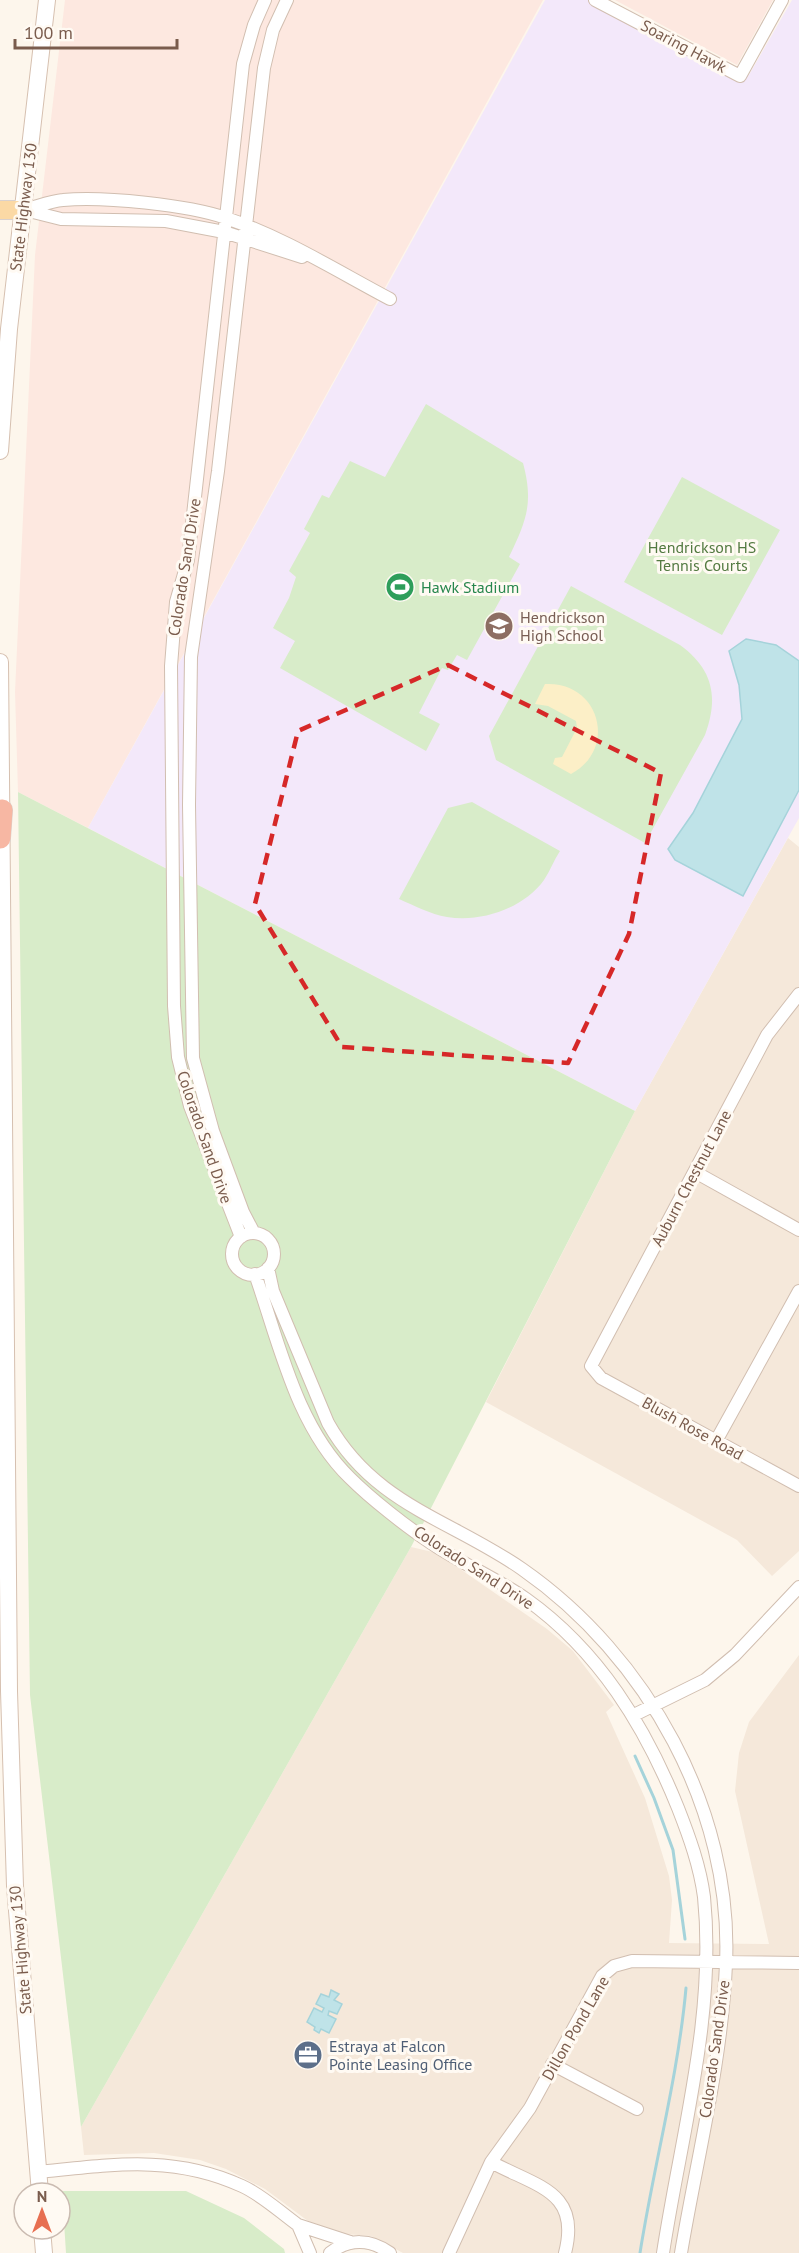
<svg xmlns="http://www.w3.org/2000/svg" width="799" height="2253" viewBox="0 0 799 2253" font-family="'PT Sans',sans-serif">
<rect width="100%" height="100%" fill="#fdf6ec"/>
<!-- residential -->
<path fill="#f5e8da" d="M788 838 799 847V1551L772 1576 737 1540 486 1402 635 1111Z
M411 1547 437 1553 547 1629 573 1651 614 1705 606 1712 645 1798 669 1876 672 1900 669 1943 769 1944 735 1791 739 1753 749 1722 799 1655V2253H403L371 2236 331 2233 312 2224 265 2189 226 2169 200 2160 154 2153 84 2155 81 2127Z"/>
<!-- commercial -->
<path fill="#fde8e0" d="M65 0H543L88 828 18 792 15 692 35 255Z
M615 0H773L737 65Z"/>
<!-- education -->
<path fill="#f3e8fa" d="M545 0H608L749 75 792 0H799V818L635 1111 88 828Z"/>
<!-- green -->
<path fill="#d8ecc9" d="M426 404 523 463C534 504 526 521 509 557L520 564 467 660 457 655 448 670 442 668 419 713 440 724 426 751 280 668 295 641 273 628 289 598 296 577 289 571 310 533 304 529 322 495 329 498 350 461 385 477Z
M682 477 780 530 722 635 624 582Z
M571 586 680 645C713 669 719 697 705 735L645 843 496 760 489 736Z
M18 792 635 1111 411 1547 81 2127 30 1695Z
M472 802 560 851C554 860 550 871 544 880 524 908 481 923 447 917 430 914 415 906 399 899L448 808Z
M62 2191H186L244 2218 284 2249 285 2253H66Z"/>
<!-- sand -->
<path fill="#fcefc7" d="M545 684C600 681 618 749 571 774L553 764 555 758 562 757 577 728 576 721 548 706 535 704Z"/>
<!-- water -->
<path fill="#bfe3e8" stroke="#a5d3da" stroke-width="1.5" d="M746 639 776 645 799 661V790L743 896 675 860 668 849 693 813 742 719 739 685 729 651Z
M331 1990 339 1994 334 2000 342 2004 337 2014 329 2011 328 2015 336 2019 329 2033 321 2029 319 2033 314 2030 315 2027 307 2022 314 2008 322 2012 324 2008 316 2004 321 1994 329 1997Z"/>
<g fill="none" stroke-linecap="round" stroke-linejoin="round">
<!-- stream -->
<path stroke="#a5d3da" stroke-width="3" d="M635 1756 654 1798 673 1850 685 1939
M640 2253C654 2164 678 2077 686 1988"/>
<!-- minor casing -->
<g stroke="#d1beb0" stroke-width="14">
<path id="minor" d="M595 0 740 76 782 0
M23 210C36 207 50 201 63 200 103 196 188 205 226 218 283 237 337 271 390 299
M29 211 61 219 166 221 224 232 302 257
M799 994 767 1035 591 1366 601 1378 799 1486
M695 1172 799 1230
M254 1233 243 1212 213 1131 193 1058 189 805 191 657 218 471 264 68 273 30 287 0
M232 1254a21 21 0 1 1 42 0a21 21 0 1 1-42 0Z
M241 1237 190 1106 178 1057 174 1006 171 666 176 602 188 560 243 64 254 25 265 0
M268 1268 273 1291 328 1423C374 1505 450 1519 522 1569 647 1656 733 1810 726 1964 722 2061 697 2158 681 2253
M255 1274C279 1342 296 1426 350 1478 371 1499 407 1527 431 1543 462 1564 496 1578 526 1599 599 1651 645 1726 678 1808 689 1836 700 1866 704 1897 716 2016 681 2135 663 2253
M716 1441 799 1291
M634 1715 705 1680 735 1655 799 1587
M552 2064 637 2109
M491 2162C537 2187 581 2191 565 2253
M39 2172C110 2165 173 2154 242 2186 262 2195 280 2212 298 2225
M310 2253 298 2225 350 2242
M330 2253C349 2238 371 2239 390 2253
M449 2253 491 2162 530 2108 602 1976 614 1966 632 1961 799 1963"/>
</g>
<!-- secondary casing -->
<g stroke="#d6c0b0" stroke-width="18">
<path id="secondary" d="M0 451 9 329 47 0
M0 662 9 1691 15 1886 40 2193
M42 2229 44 2253"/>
</g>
<!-- primary casing -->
<g stroke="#dad1cd" stroke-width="20">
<path id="primary" d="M0 210H23"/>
</g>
<!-- motorway casing -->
<g stroke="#dad1cd" stroke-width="22">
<path id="motorway" d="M0 838 2 810"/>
</g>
<!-- minor -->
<use href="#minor" stroke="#fff" stroke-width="12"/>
<!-- secondary -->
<use href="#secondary" stroke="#fff" stroke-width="16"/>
<!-- primary -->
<use href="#primary" stroke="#fbd9a5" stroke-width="18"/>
<!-- motorway -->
<use href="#motorway" stroke="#f7b7a3" stroke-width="21"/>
</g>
<!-- marked area -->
<path fill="none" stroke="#d62828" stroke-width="4.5" stroke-dasharray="12 8" stroke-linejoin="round" d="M448 665 661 773 629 934 568 1063 342 1047 255 904 298 731Z"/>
<!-- icons -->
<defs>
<g id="stadium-disc" transform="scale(1.5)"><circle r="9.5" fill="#2e9e5b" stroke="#fffaf3"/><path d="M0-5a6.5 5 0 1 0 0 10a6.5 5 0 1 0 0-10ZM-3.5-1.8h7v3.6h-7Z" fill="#fff"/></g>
<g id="school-disc" transform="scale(1.5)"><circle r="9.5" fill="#8d6e63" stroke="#fffaf3"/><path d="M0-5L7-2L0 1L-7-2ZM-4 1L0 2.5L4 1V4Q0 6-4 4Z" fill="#fff"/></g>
<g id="office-disc" transform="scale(1.5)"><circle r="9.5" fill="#5c6f8a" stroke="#fffaf3"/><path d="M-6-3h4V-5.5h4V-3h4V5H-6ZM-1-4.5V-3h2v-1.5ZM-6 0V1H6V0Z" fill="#fff"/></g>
</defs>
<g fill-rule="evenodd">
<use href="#stadium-disc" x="400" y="587"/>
<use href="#school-disc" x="499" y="626"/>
<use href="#office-disc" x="308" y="2055"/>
</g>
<g text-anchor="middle" stroke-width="6" stroke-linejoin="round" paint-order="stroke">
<!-- street labels -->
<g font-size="16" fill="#7a5c4d" stroke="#fffaf3">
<text transform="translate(684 46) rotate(28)" y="6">Soaring Hawk</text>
<text transform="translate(23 207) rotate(-83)" y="6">State Highway 130</text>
<text transform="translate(184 567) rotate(-81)" y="6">Colorado Sand Drive</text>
<text transform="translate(205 1137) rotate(71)" y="6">Colorado Sand Drive</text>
<text transform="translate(691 1178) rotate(-62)" y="6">Auburn Chestnut Lane</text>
<text transform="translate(693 1428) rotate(29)" y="6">Blush Rose Road</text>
<text transform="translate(474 1567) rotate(33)" y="6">Colorado Sand Drive</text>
<text transform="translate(20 1950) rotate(-95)" y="6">State Highway 130</text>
<text transform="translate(575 2028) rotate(-60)" y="6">Dillon Pond Lane</text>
<text transform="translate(714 2049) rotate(-82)" y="6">Colorado Sand Drive</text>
</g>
<!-- park labels -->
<g font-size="16" fill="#537a41" stroke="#fffaf3">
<text x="702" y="553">Hendrickson HS<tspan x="702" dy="18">Tennis Courts</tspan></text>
</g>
<!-- leisure labels -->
<g font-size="16" fill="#27864d" stroke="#fffaf3" text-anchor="start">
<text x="421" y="593">Hawk Stadium</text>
</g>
<!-- education labels -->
<g font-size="16" fill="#785e54" stroke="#fffaf3" text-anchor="start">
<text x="520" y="623">Hendrickson<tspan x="520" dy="18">High School</tspan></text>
</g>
<!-- service labels -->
<g font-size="16" fill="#4e5e75" stroke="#fffaf3" text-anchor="start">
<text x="329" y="2052">Estraya at Falcon<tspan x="329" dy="18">Pointe Leasing Office</tspan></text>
</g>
</g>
<!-- north arrow -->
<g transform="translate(42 2211)"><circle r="28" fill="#fffaf3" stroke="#cabbb1" stroke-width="1.5"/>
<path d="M0-4.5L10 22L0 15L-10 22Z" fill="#e76f51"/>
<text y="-9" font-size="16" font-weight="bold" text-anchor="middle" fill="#7a5c4d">N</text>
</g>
<!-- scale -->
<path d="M15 39v9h162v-9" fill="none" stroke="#7a5c4d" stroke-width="3"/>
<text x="24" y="39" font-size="18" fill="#7a5c4d" stroke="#fffaf3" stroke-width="4.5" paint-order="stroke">100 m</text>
</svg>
